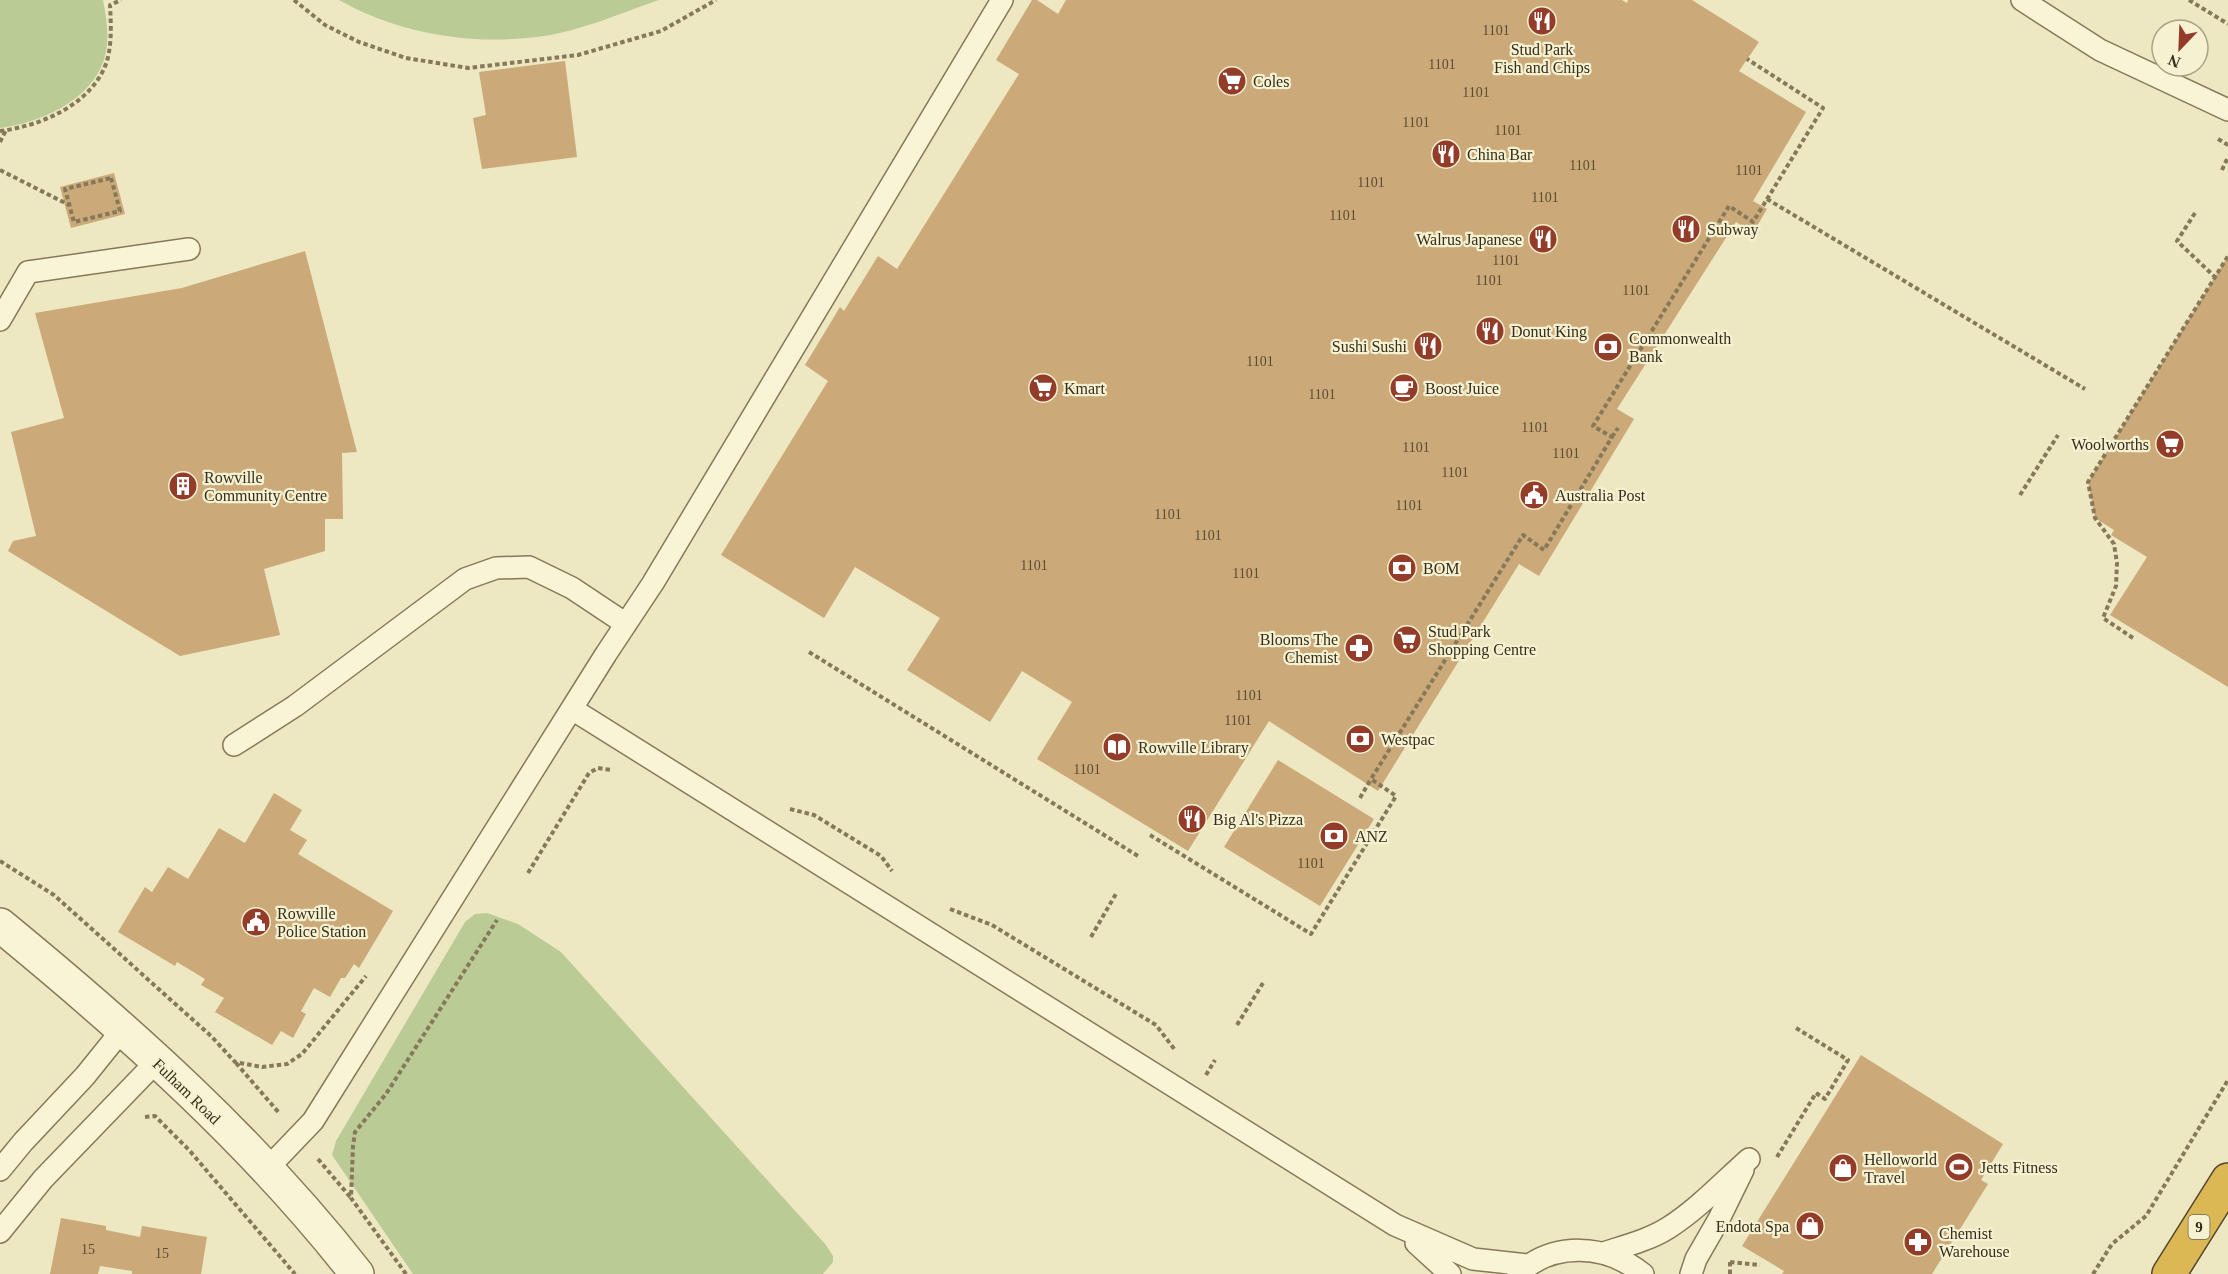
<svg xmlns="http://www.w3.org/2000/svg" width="2228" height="1274" viewBox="0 0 2228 1274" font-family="Georgia,serif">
<rect width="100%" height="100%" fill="#ede8c2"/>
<!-- green -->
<path fill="#bbcb96" d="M0 0H103C107 20 110 40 104 60 90 101 40 123 0 128Z
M339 0H659C624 12 580 31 544 36 474 46 401 35 339 0Z
M487 913 518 924 561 952 826 1245 833 1256V1262L823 1274H413L332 1155 336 1141 465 922 475 914Z"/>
<!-- building -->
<path fill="#cba978" d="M1032 0H1037L1058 14 1066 0H1622L1627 3 1628 0H1692L1759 42 1739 71 1806 112 1753 201 1767 209 1753 233 1736 222 1617 409 1634 419 1539 576 1519 564 1378 791 1269 721 1188 851 1037 759 1072 702 1022 671 990 722 907 670 940 618 855 567 824 618 721 555 828 381 805 365 840 307 844 311 878 256 897 269 1019 74 996 60Z
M565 61 577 157 482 169 473 118 486 115 479 72Z
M114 173 125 214 71 228 60 187Z
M305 251 357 452 342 453 343 519H325V551L264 569 280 635 180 656 8 551 13 541 36 536 11 432 64 418 35 313 182 288Z
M2228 256V687L2110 615 2147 557 2111 535 2114 530 2095 518 2088 482Z
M1278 760 1374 819 1320 906 1224 847Z
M274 793 302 810 290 830 307 840 298 854 393 911 359 968 354 964 345 978H341L330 997 314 988 301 1011 306 1014 293 1038 281 1031 272 1045 215 1012 224 998 201 985 205 979 177 962 175 966 118 932 145 887 152 892 168 867 188 879 219 828 245 843Z
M1861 1055 2003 1144 1981 1180 1988 1184 1932 1274H1782L1784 1271 1742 1246Z
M61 1218 106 1226V1230L140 1237 142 1226 207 1237 201 1274H132V1271L100 1266 98 1274H50Z"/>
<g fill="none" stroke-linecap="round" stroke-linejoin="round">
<!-- lane casing -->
<g stroke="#867959" stroke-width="24">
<path id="lane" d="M2022 0 2100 50 2228 110
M0 320 28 272 189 249
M572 709 1395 1225 1473 1259 1527 1265
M234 745 295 706 465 579 496 568 529 567 572 588 626 624
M268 1168 313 1121 606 654 653 583 1002 0
M0 1170 23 1142 85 1076 122 1030
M0 1232 43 1179 157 1061
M1416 1243 1450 1274
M1603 1253C1625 1246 1649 1240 1668 1228 1698 1209 1723 1182 1749 1159
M1518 1274C1554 1241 1606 1244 1643 1274
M1691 1274 1696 1259 1719 1219 1743 1170"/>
</g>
<!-- street casing -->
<g stroke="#867959" stroke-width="36">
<path id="street" d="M0 925C128 1030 255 1143 357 1274"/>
</g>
<!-- highway casing -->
<g stroke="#54462e" stroke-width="36">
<path id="highway" d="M2169 1274 2228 1180"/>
</g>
<!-- path -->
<path stroke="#867959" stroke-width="4" stroke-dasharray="4.5 3" stroke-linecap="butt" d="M294 0 325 25 359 42 406 58 468 68 578 55 661 31 716 0
M2189 0 2228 24
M0 131C41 126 93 104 107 61 112 43 111 23 110 5L121 0
M2218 139 2228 145
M0 142 6 130
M0 170 69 205
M2222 170 2228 157
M111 178 120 211 74 222 65 189Z
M1767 199 2085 389
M2195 213 2177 241 2215 277
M1612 437 1618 428
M2020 495 2058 435
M2133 638 2103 618 2116 586 2117 563 2114 544 2095 518 2088 482 2228 256
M809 652 1138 856
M1360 798 1371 779
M790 809 814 815 881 856 892 871
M1150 835 1311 934 1396 796 1371 779 1523 535 1544 550 1612 437 1593 426 1729 206 1753 222 1823 108 1747 59
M0 861 54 895 211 1036 235 1062 262 1067 287 1064 302 1054 366 976
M528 873 589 773 598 768 611 770
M950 909 992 925 1156 1025 1175 1050
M1091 937 1117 892
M1237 1025 1263 983
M236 1063 280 1114
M1206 1075 1215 1060
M145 1117 155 1116 189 1150 295 1274
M1777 1157 1816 1093 1825 1099 1848 1060 1796 1028
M318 1159 351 1198
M1730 1262 1760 1265
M406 1274 351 1198 353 1146 355 1132 386 1094 497 920
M1730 1274V1260
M2093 1274 2112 1244 2146 1216 2228 1080"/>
<!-- lane -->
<use href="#lane" stroke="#f8f4d5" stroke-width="21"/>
<!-- street -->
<use href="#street" stroke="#f8f4d5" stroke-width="33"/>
<!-- highway -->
<use href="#highway" stroke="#dbb853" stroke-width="33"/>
</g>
<!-- icons -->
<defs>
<g id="restaurant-disc" transform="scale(1.5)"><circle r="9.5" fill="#943c2a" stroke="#f5f1d1"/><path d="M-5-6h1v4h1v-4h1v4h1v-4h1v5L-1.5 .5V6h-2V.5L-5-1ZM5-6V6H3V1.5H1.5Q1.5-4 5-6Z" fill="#fff"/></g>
<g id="supermarket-disc" transform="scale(1.5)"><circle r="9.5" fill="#943c2a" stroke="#f5f1d1"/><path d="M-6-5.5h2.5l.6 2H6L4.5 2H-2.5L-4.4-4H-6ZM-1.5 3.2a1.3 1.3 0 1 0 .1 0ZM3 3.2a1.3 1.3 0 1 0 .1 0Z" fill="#fff"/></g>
<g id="bank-disc" transform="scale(1.5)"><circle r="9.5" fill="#943c2a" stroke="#f5f1d1"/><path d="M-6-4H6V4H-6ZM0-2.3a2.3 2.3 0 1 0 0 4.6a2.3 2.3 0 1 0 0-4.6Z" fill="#fff"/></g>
<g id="cafe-disc" transform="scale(1.5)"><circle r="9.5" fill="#943c2a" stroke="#f5f1d1"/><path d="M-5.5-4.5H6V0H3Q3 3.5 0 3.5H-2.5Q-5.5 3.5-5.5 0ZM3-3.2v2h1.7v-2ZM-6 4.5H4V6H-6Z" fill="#fff"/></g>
<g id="building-disc" transform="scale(1.5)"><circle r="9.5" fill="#943c2a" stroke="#f5f1d1"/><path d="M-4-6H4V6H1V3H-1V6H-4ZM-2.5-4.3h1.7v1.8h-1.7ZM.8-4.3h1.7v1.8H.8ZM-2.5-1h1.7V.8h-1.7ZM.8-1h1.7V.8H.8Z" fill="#fff"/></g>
<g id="civic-disc" transform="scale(1.5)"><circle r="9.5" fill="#943c2a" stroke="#f5f1d1"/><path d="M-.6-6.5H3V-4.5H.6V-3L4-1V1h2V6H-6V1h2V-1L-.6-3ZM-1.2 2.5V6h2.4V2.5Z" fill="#fff"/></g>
<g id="pharmacy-disc" transform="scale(1.5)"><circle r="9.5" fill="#943c2a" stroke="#f5f1d1"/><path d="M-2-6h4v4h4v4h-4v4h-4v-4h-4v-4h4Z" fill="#fff"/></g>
<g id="library-disc" transform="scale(1.5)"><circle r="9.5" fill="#943c2a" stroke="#f5f1d1"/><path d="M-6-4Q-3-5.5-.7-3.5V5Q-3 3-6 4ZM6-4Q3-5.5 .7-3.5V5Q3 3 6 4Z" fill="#fff"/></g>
<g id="stadium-disc" transform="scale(1.5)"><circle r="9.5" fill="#943c2a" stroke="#f5f1d1"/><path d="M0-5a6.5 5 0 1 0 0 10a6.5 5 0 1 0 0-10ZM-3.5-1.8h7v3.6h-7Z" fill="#fff"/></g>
<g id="shop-disc" transform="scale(1.5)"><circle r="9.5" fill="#943c2a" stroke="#f5f1d1"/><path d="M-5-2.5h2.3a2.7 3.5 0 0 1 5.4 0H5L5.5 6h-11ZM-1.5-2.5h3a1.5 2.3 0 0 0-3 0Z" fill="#fff"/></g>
</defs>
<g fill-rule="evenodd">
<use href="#restaurant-disc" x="1542" y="21"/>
<use href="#supermarket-disc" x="1232" y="81"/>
<use href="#restaurant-disc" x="1446" y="154"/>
<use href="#restaurant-disc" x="1686" y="229"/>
<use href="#restaurant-disc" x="1543" y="239"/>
<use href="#restaurant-disc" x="1490" y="331"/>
<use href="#restaurant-disc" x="1428" y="346"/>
<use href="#bank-disc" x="1608" y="347"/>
<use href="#supermarket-disc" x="1043" y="388"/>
<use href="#cafe-disc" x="1404" y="388"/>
<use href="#supermarket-disc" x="2170" y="444"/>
<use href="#building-disc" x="183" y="486"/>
<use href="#civic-disc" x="1534" y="495"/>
<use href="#bank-disc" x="1402" y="568"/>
<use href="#supermarket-disc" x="1407" y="640"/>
<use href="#pharmacy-disc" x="1359" y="648"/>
<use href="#bank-disc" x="1360" y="739"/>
<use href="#library-disc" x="1117" y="747"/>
<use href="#restaurant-disc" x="1192" y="819"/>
<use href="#bank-disc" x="1334" y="836"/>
<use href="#civic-disc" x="256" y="922"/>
<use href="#stadium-disc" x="1959" y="1167"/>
<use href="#shop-disc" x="1843" y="1168"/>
<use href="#shop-disc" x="1810" y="1226"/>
<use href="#pharmacy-disc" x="1918" y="1242"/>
</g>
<g text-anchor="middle" stroke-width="4.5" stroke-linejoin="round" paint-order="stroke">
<!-- number labels -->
<g font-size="14" fill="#5b4d34">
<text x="1496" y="35">1101</text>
<text x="1442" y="69">1101</text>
<text x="1476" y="97">1101</text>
<text x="1416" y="127">1101</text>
<text x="1508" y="135">1101</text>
<text x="1583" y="170">1101</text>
<text x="1749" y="175">1101</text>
<text x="1371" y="187">1101</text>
<text x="1545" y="202">1101</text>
<text x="1343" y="220">1101</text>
<text x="1506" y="265">1101</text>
<text x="1489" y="285">1101</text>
<text x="1636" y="295">1101</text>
<text x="1260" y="366">1101</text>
<text x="1322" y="399">1101</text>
<text x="1535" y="432">1101</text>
<text x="1416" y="452">1101</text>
<text x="1566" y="458">1101</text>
<text x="1455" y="477">1101</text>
<text x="1409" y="510">1101</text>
<text x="1168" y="519">1101</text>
<text x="1208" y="540">1101</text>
<text x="1034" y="570">1101</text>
<text x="1246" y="578">1101</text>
<text x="1249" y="700">1101</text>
<text x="1238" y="725">1101</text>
<text x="1087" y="774">1101</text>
<text x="1311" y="868">1101</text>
<text x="88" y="1254">15</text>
<text x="162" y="1258">15</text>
</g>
<!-- shield labels -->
<rect fill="#f5f1d1" stroke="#6f6853" stroke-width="1.5" x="2188.5" y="1215" width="21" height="24" rx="4.5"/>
<g font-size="15" font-weight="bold" fill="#362e1d">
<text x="2199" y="1232">9</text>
</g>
<!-- poi labels -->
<g font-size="16" fill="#362e1d" stroke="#f5f1d1" text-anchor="start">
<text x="1542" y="55" text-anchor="middle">Stud Park<tspan x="1542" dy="18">Fish and Chips</tspan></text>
<text x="1253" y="87">Coles</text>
<text x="1467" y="160">China Bar</text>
<text x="1707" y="235">Subway</text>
<text x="1522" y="245" text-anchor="end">Walrus Japanese</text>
<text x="1511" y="337">Donut King</text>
<text x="1629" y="344">Commonwealth<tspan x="1629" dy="18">Bank</tspan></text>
<text x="1407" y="352" text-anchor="end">Sushi Sushi</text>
<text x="1064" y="394">Kmart</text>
<text x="1425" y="394">Boost Juice</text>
<text x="2149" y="450" text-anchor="end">Woolworths</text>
<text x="204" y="483">Rowville<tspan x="204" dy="18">Community Centre</tspan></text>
<text x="1555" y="501">Australia Post</text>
<text x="1423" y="574">BOM</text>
<text x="1428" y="637">Stud Park<tspan x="1428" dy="18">Shopping Centre</tspan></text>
<text x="1338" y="645" text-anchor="end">Blooms The<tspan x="1338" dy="18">Chemist</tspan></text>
<text x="1381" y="745">Westpac</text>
<text x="1138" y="753">Rowville Library</text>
<text x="1213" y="825">Big Al's Pizza</text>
<text x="1355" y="842">ANZ</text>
<text x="277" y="919">Rowville<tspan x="277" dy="18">Police Station</tspan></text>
<text x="1864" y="1165">Helloworld<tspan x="1864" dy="18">Travel</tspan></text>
<text x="1980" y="1173">Jetts Fitness</text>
<text x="1789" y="1232" text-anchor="end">Endota Spa</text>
<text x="1939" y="1239">Chemist<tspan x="1939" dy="18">Warehouse</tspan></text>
</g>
<!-- street labels -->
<g font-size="16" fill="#362e1d" stroke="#f5f1d1">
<text transform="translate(187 1091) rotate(44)" y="6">Fulham Road</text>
</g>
</g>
<!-- north arrow -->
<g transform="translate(2180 48) rotate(203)"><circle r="28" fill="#f5f1d1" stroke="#a9a389" stroke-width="1.5"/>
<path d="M0-4.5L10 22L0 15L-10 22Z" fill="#943c2a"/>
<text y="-9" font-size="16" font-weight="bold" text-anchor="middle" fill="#362e1d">N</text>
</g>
</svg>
